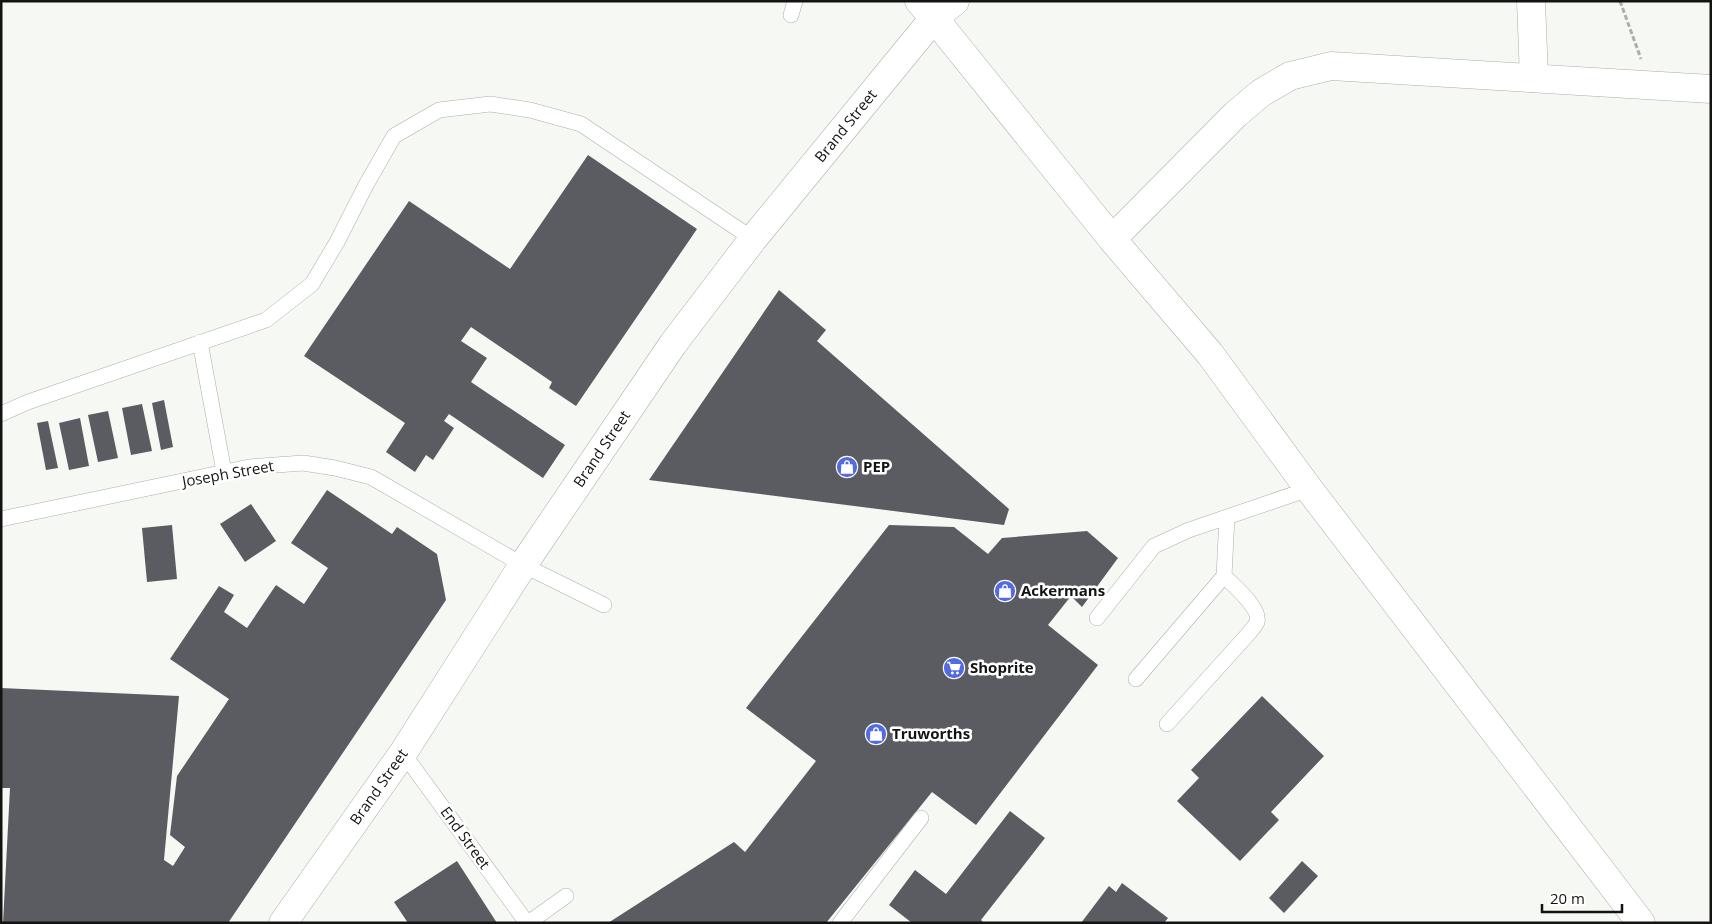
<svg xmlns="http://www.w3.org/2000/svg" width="1712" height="924" viewBox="0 0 1712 924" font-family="'Open Sans',sans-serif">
<rect width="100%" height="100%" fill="#f6f9f3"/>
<!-- building -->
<path fill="#5b5c61" d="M588 155 697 229 576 406 549 388 552 382 471 327 461 341 487 358 471 382 565 445 543 478 449 414 444 421 454 428 433 460 426 455 415 472 386 452 405 423 304 356 409 201 510 269Z
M779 290 826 330 817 341 1009 509 1004 525 649 480Z
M164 400 173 447 161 450 152 403Z
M142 404 152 451 131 455 122 408Z
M108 411 118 458 98 462 88 415Z
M80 418 89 466 69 470 59 423Z
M48 421 58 468 46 470 37 423Z
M327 490 392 534 397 527 437 554 446 600 228 923H3L10 788H1V688L179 696 164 860 173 866 185 847 170 835 177 776 229 699 170 659 219 586 234 595 224 612 247 628 276 585 304 604 328 568 291 543Z
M251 504 276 541 245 562 220 524Z
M172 525 177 579 147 582 142 528Z
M889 525 954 527 988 554 1002 538 1087 531 1118 558 1082 607 1071 596 1048 625 1098 665 976 825 932 792 826 923H608L734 842 745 852 816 761 746 708Z
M1262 696 1324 756 1271 812 1279 820 1240 861 1177 801 1199 778 1191 770Z
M1010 811 1045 838 981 920 984 923H912L889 905 915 870 946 894Z
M457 861 497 923H408L394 902Z
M1302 861 1318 876 1284 913 1269 898Z
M1122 883 1168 918 1164 923H1081L1109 886 1116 892Z"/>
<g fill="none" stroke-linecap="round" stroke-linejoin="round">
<!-- service casing -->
<g stroke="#acafaa" stroke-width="16">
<path id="service" d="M791 15 795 1
M200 342 224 472
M1 414 28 402 266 320 312 284 337 242 366 185 394 136 439 110 490 104 530 110 581 124 753 239
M1 519 249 467 303 463 335 468 371 477 523 565 604 605
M1097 618 1154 546 1189 530 1309 489
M1136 679 1224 576 1227 517
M1167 724 1250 632C1252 629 1256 625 1257 622 1261 608 1233 585 1224 576
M403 753 527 923
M528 923 566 896
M840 923 921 818"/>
</g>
<!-- minor casing -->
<g stroke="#acafaa" stroke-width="29">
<path id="minor" d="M919 1 934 18
M1531 1 1534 78"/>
</g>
<!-- tertiary casing -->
<g stroke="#acafaa" stroke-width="29">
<path id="tertiary" d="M934 18 1112 239 1210 354 1309 489 1641 923
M1112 239 1236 114 1261 93 1290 76 1331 66 1711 89
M283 923 403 753 523 565 673 344 753 239 934 18 955 1"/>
</g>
<!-- path -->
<path stroke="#acaea9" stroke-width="3" stroke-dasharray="5 2.5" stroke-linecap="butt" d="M1620 1 1641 59"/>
<!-- service -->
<use href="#service" stroke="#fff" stroke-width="15"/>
<!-- minor -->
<use href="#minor" stroke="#fff" stroke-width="28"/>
<!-- tertiary -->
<use href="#tertiary" stroke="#fff" stroke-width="28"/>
</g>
<!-- icons -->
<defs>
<g id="shop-disc" transform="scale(1.125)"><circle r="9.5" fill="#546ae0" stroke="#fff"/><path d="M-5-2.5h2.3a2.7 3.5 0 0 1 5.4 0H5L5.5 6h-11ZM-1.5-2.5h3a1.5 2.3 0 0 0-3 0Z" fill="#fff"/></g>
<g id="supermarket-disc" transform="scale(1.125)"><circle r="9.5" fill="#546ae0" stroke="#fff"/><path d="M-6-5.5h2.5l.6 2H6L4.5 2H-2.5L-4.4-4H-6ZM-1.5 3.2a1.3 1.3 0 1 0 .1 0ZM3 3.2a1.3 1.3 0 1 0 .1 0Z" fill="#fff"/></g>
</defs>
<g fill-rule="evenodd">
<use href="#shop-disc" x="847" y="467"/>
<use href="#shop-disc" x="1005" y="591"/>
<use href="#supermarket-disc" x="954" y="668"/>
<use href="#shop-disc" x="876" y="734"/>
</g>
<g text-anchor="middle" stroke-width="5" stroke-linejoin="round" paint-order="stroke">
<!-- street labels -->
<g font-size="15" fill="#131412" stroke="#fff">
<text transform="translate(846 126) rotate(-51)" y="5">Brand Street</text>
<text transform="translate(602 449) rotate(-56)" y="5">Brand Street</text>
<text transform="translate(228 474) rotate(-10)" y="5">Joseph Street</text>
<text transform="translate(379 787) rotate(-55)" y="5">Brand Street</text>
<text transform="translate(465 838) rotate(54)" y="5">End Street</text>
</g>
<!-- poi labels -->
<g font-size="15" font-weight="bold" fill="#131412" stroke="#fff" text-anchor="start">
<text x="863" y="472">PEP</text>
<text x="1021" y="596">Ackermans</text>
<text x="970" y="673">Shoprite</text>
<text x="892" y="739">Truworths</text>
</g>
</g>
<!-- border -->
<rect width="1712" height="924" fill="none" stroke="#131412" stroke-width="5"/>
<!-- scale -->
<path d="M1542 904v8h80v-8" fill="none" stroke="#131412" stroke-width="2.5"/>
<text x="1550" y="904" font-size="15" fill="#131412" stroke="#ffffff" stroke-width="4" paint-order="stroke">20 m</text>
</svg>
